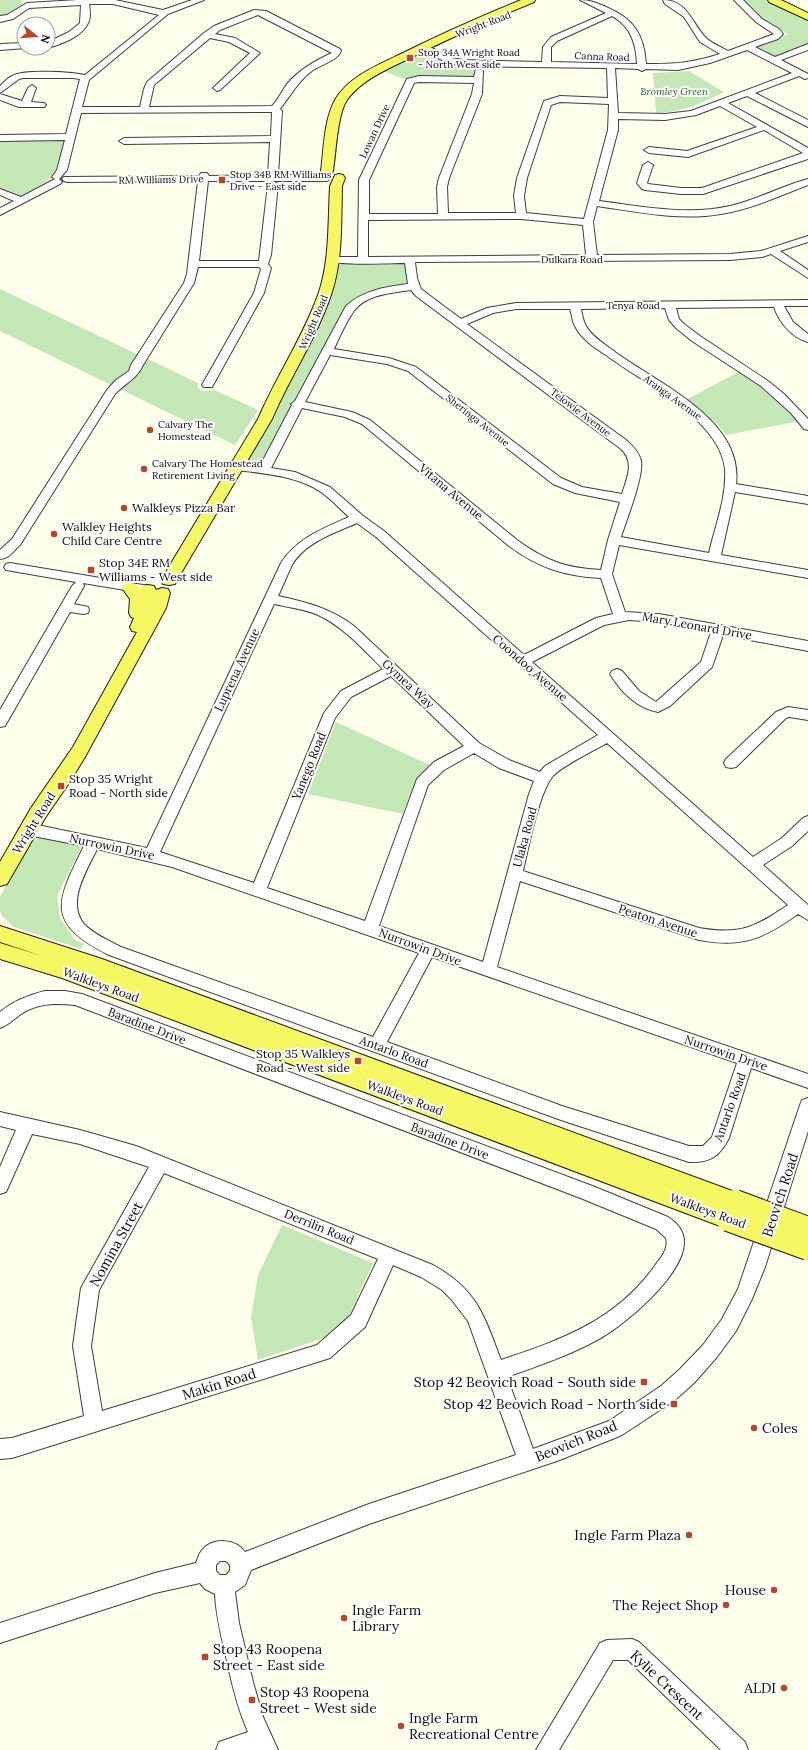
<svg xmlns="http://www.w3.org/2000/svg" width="808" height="1750" viewBox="0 0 808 1750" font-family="Lora,serif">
<rect width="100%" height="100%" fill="#feffeb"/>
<!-- green -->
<path fill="#c3e8b6" d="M0 0H22V8L0 19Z
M743 0H766L808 20V44L777 56H772L759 50V46L788 34 764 21 755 10Z
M422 53H430L475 66 477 68V76L475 77 408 80 382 71Z
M689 71 724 92C703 103 680 113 656 113L653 73Z
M0 139 66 140 55 176 22 196 0 189Z
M401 262 407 265 408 282 407 284 361 296 264 462 257 465 247 461 320 323 327 306 338 265 344 263Z
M0 289 198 383V387L202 391 214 390 258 410 235 445 0 331Z
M742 370 764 386 800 421 726 435C715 420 702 410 686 400Z
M336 722 430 765C416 780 409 794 403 814L308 794Z
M32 835 82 846 57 896 60 918 75 940 84 944 81 949 14 927 3 917 0 911V897Z
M282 1225 373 1263 348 1318 327 1337 258 1360 251 1317 258 1275Z"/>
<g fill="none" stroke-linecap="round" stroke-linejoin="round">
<!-- minor casing -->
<g stroke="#3f3f3f" stroke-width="2">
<path id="minor" d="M78 0H115L163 10 192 0H204L168 14 89 80 82 107H140L144 89 147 82 204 33 214 26 254 10 266 11 340 49 341 51C338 60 321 65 313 70 298 81 291 95 280 109L282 111 278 175H327L332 178 327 181H273L278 184 271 255 268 264 271 268 264 293 212 387H204L202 385 254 293 261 269 259 267H198L194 283 143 365C137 379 125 383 115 394L20 545C14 550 9 559 0 559V550L12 539 107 390 116 380 129 371 131 365 184 283 187 274 198 181 67 182 64 181 62 179 64 177 199 176 201 173H207L209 176 268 175 270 142 124 144 119 141 124 138 271 136 272 112 81 113 67 170 59 179 62 182 60 184 0 215V208L14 201 0 195V189L21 197 55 179 52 177 57 170 65 140 0 141V135L66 134 80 79 73 78H23L19 79 0 93V86C4 82 8 78 12 76 24 69 71 72 85 75L159 15 113 4H89C90 10 91 18 88 23 82 37 61 44 48 48V42L69 32 80 23 81 5 29 8 13 19 0 22V16L7 15 27 3ZM258 15 332 53C316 60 300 69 288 83 282 90 279 99 272 106L149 107 154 85 210 38 229 42 250 53 213 88 217 91 220 90 260 53 235 38 215 34 220 30ZM208 181H273L268 184 259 261H199Z
M580 0C590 0 597 3 606 7 634 19 644 34 646 64 675 64 692 63 720 54L700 42 684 17 665 4 663 0C688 0 692 24 706 38 711 43 721 47 728 51L774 34 756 22 734 0H743L762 19 779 29 783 34 778 39 755 47 775 57 808 44V50L781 60 808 74V78L805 79 799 76 755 93 808 120V127L747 96 728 103 808 148V159L703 194H681L645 190 642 189 637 183 643 165 648 162 653 165 647 183 648 184 681 188H702L803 153 764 130 688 157 649 153 644 150 649 147 687 151 757 127 720 106 696 115 665 120 618 119V130L599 201C641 206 687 216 730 206 757 200 781 186 808 179V185C780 196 751 209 721 214 680 221 638 212 597 206L593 222 597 255 730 254 761 251 808 236V242L780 251 808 270V278L771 254 762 257 730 260 415 262 417 278 421 289 461 319 487 308 516 303 808 300V306H784L793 322 808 334V342C792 338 779 322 774 307L676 308 679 319 684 324 700 336 768 381 784 394 808 419V430L804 429 791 413 761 386 692 341 676 328 669 320 665 308 581 309C582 314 583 321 586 326 592 337 606 345 615 352 659 384 744 420 736 484L808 496V504L735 492 721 555 808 570V578L619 545 612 574 625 612 659 614 808 641V651L723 635 712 667 670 706 658 712C637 708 621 692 610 674L612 671 617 669 622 671 639 691 656 702 701 662 711 632 659 622 629 620 604 625 532 662 753 857 782 838 803 818 808 816V831L792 846 763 865 808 905V920L798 914C763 939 742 948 699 940L520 881 497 967 808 1074V1088L751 1068 729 1138C720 1156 710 1163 689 1162L561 1120 109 955C46 923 55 904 84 846L28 835 23 833 21 829 23 825 28 823 147 848 281 563C297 538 324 528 349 517 340 509 331 499 321 492 296 475 259 473 229 469L225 468 223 465 225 462 229 461 260 466 292 405 291 404 295 401 346 306C364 290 385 287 408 284L405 263C393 263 333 266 328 260L333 257H358L359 180 406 81 407 79 419 76 474 77 476 69H482L483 71 482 94 449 178 447 187 448 213H516L514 196 517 178 544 101 560 96 608 98 607 68 463 66 445 62 419 47 423 44 426 45 451 58 463 60 542 62 543 47 551 37 606 13ZM612 16C631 27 636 43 637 64L551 62V47L557 41ZM747 50 792 73 691 111 665 114 618 113 615 68 638 69 642 71 646 69 678 70 710 63ZM419 82 474 83 472 94 439 178 437 187 438 214H369V180L414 83ZM560 102 609 104 608 130 584 219 526 213 524 196 527 178 551 105ZM521 219 583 225 586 255 368 257V220ZM411 290 416 296 621 449C635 462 627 478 622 494L582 487 561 478 416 367 389 358 334 349C340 336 346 322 354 311 366 294 393 293 411 290ZM516 309H570C572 314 572 321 575 326 581 339 595 348 606 355 643 383 720 419 725 469 727 497 715 526 709 553L621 537C626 521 644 476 641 461 639 452 633 446 626 440L467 324 493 313ZM330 355 387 364 408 371 553 484 575 493 620 502 608 540 601 570C566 568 546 561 517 540L370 420 352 412 305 402ZM302 408 345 417 362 424 509 546C539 568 564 576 601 578L613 614 596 618 524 655 384 531 362 515 330 487 295 472 271 468ZM357 523 376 537 598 735 545 766 540 772 509 760 479 743 354 626C330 608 306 602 278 596 283 586 287 575 292 565 305 542 335 533 357 523ZM274 604C288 607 303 609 316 614 343 626 363 649 383 669L341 691 324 713 254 883 160 852ZM391 676 464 746 434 762 417 779 365 921 267 888 335 718 351 697ZM607 743 788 905C754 928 740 935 699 928L523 871C528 849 540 788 554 775 564 765 593 751 607 743ZM474 753 499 768 534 781 529 794 483 962 379 926 428 785 444 770ZM97 849 172 867 419 953 373 1037 121 947C108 940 93 934 84 924 66 902 87 870 97 849ZM432 957 737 1063 712 1137 703 1146H689L562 1106 387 1042Z
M24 43V48H26L0 50V44Z
M32 85 36 88 31 102 44 103 46 105 44 107H19L0 100V94L22 101 28 88Z
M10 563 143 585 148 586 149 589 148 592 143 593 83 583 84 586 74 604 88 607 89 610 88 613 83 614 70 612 5 726 0 727V710L72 586 76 582 6 570 4 567 6 564Z
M788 707 808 710V720L789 717 786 718 736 767 731 768 726 767 724 763 726 759 776 712Z
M45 991H65L82 994 595 1187 668 1217C677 1223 684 1231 684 1241 686 1273 625 1325 599 1339 570 1355 538 1366 507 1377L533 1449 609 1421 661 1386 680 1369 703 1345 722 1319 738 1289 800 1105 802 1100 808 1098V1131L765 1267 752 1299 736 1331 717 1357 694 1383 675 1400 622 1435 615 1438 557 1461 369 1524 251 1570 245 1585 235 1592 239 1623 253 1682 263 1717 278 1750H216L219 1742 248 1732C238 1709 232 1685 227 1661 222 1639 216 1617 215 1594L205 1589 200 1583 155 1593 0 1643V1623L155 1573 196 1563C198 1558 199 1553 203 1549 214 1537 236 1539 245 1552L369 1504 516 1455 468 1321 451 1299 442 1290 421 1277 393 1265 365 1327 330 1358 12 1458 0 1459V1439L12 1438 84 1416 73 1346 81 1288 149 1167 80 1144 32 1134 6 1192 0 1194V1167L16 1130 0 1126V1112L80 1130 136 1146 433 1265C478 1290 484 1316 501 1360 561 1340 615 1321 654 1267 660 1258 669 1250 666 1238L656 1229 583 1199 75 1005C56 1003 38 1003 21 1014 14 1019 8 1025 0 1028V1012C13 1001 29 995 45 991ZM164 1173 378 1259 351 1315 317 1345 102 1411 91 1346 99 1290ZM220 1561H226L230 1565V1571L226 1575H220L216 1571V1565Z
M632 1639 639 1642 745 1742 748 1750H721L628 1660H613L559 1750H536L600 1643 607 1640Z"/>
</g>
<!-- major casing -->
<g stroke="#1d1d1d" stroke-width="2">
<path id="major" d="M521 0H535L534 2C493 19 452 37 412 57 390 68 362 79 347 100 337 115 336 153 333 171L331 174H323L321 171C324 148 324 120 335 100 349 75 383 63 407 51 445 32 482 16 521 0Z
M768 0H781L808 13V20L769 2Z
M339 174 343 175 345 178 342 186C341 222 343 260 331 295 316 339 290 377 272 419L177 580 175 584 169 585 163 584 161 580 258 419C276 377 302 339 318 295 330 261 328 222 330 186L335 175Z
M130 583 136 584 140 589 142 586 148 585 154 586 156 590 162 588 168 589 170 593 166 608 85 757 69 783 45 818 7 884 0 886V862L31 808 73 747 137 632 132 631 130 627 134 618 131 617 129 613 130 599 122 588 124 584Z
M0 926 102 959 735 1192 743 1195 746 1202 743 1209 736 1212 739 1219 736 1226 728 1229 62 978 0 959V943L42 956 0 942Z"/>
</g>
<!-- minor -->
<use href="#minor" fill="#fff" fill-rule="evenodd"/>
<!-- major -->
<use href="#major" fill="#f5f862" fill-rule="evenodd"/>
<!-- major-bridge casing -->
<g stroke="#1d1d1d" stroke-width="26" stroke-linecap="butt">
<path id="major-bridge" d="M735 1202 808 1229
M728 1219 808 1248"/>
</g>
<!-- major-bridge -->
<use href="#major-bridge" stroke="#f5f862" stroke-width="24"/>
</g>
<!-- markers -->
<g fill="#ba4525" stroke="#fff" stroke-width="1.5">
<rect x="406" y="54" width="8" height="8" rx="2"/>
<rect x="218" y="176" width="8" height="8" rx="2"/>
<circle cx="150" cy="430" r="4"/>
<circle cx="144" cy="469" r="4"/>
<circle cx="124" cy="508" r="4"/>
<circle cx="54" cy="534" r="4"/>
<rect x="87" y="566" width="8" height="8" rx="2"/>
<rect x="57" y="782" width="8" height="8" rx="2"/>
<rect x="354" y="1057" width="8" height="8" rx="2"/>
<rect x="640" y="1378" width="8" height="8" rx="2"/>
<rect x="670" y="1400" width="8" height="8" rx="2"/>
<circle cx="754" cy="1428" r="4"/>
<circle cx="689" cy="1535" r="4"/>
<circle cx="774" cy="1590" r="4"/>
<circle cx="726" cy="1605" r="4"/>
<circle cx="344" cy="1618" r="4"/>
<rect x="201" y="1653" width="8" height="8" rx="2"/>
<circle cx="784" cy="1688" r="4"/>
<rect x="248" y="1696" width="8" height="8" rx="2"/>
<circle cx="401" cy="1726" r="4"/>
</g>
<g text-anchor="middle" stroke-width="4" stroke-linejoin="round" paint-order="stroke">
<!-- far-street labels -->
<g font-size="10" fill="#0c0c0c" stroke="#fff">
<text transform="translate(483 24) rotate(-21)" y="4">Wright Road</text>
<text transform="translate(602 56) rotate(2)" y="4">Canna Road</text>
<text transform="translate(374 131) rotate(-65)" y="4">Lowan Drive</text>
<text transform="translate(161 179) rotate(-1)" y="4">RM Williams Drive</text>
<text x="572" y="263">Dulkara Road</text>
<text x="633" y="309">Tenya Road</text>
<text transform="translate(313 322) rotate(-67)" y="4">Wright Road</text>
<text transform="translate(673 397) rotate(36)" y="4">Aranga Avenue</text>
<text transform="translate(581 412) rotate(37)" y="4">Telowie Avenue</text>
<text transform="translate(478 420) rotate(38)" y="4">Sheringa Avenue</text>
</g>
<!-- far-poi labels -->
<g font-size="10" fill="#0c0c0c" stroke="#fff" text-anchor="start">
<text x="418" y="56">Stop 34A Wright Road<tspan x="418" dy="12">- North West side</tspan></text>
<text x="230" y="178">Stop 34B RM Williams<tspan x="230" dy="12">Drive - East side</tspan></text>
<text x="158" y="428">Calvary The<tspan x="158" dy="12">Homestead</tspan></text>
<text x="152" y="467">Calvary The Homestead<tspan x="152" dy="12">Retirement Living</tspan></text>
</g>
<!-- far-park labels -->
<g font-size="10" font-style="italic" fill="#1d6321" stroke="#fff">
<text x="674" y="95">Bromley Green</text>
</g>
<!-- street labels -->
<g font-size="12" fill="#0c0c0c" stroke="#fff">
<text transform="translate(451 492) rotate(40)" y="4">Vitana Avenue</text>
<text transform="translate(697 626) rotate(10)" y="4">Mary Leonard Drive</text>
<text transform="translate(530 668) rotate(41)" y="4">Coondoo Avenue</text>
<text transform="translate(237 670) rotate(-65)" y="4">Luprena Avenue</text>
<text transform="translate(408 684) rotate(43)" y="4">Gymea Way</text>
<text transform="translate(309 766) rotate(-68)" y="4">Yanego Road</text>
<text transform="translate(34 823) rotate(-58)" y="4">Wright Road</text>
<text transform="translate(525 837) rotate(-75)" y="4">Ulaka Road</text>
<text transform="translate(112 847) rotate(12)" y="4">Nurrowin Drive</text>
<text transform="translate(658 921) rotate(18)" y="4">Peaton Avenue</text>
<text transform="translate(420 947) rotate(20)" y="4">Nurrowin Drive</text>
<text transform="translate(101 985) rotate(20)" y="4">Walkleys Road</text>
<text transform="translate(147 1026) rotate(21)" y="4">Baradine Drive</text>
<text transform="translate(394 1052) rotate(20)" y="4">Antarlo Road</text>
<text transform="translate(726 1053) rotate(19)" y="4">Nurrowin Drive</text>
<text transform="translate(405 1098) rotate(20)" y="4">Walkleys Road</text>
<text transform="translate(730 1107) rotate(-70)" y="4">Antarlo Road</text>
<text transform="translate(450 1141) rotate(21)" y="4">Baradine Drive</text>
<text transform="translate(708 1211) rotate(20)" y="4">Walkleys Road</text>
<text transform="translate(319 1227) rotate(22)" y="4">Derrilin Road</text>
</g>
<!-- poi labels -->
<g font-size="12" fill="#0c0c0c" stroke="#fff" text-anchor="start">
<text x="132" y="512">Walkleys Pizza Bar</text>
<text x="62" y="531">Walkley Heights<tspan x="62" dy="14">Child Care Centre</tspan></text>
<text x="99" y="567">Stop 34E RM<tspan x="99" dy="14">Williams - West side</tspan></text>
<text x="69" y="783">Stop 35 Wright<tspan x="69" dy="14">Road - North side</tspan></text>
<text x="350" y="1058" text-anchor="end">Stop 35 Walkleys<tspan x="350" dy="14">Road - West side</tspan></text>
</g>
<!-- near-street labels -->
<g font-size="14" fill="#0c0c0c" stroke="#fff">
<text transform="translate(780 1195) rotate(-72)" y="5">Beovich Road</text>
<text transform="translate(116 1244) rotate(-61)" y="5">Nomina Street</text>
<text transform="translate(219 1384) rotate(-17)" y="5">Makin Road</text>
<text transform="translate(576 1441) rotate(-22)" y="5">Beovich Road</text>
<text transform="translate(667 1685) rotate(43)" y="5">Kylie Crescent</text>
</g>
<!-- near-poi labels -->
<g font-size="14" fill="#0c0c0c" stroke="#fff" text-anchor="end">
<text x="636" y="1387">Stop 42 Beovich Road - South side</text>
<text x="666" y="1409">Stop 42 Beovich Road - North side</text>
<text x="762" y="1433" text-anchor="start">Coles</text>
<text x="681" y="1540">Ingle Farm Plaza</text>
<text x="766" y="1595">House</text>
<text x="718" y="1610">The Reject Shop</text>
<text x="352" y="1615" text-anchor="start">Ingle Farm<tspan x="352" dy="16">Library</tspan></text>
<text x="213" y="1654" text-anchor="start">Stop 43 Roopena<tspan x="213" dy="16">Street - East side</tspan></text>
<text x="776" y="1693">ALDI</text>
<text x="260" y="1697" text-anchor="start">Stop 43 Roopena<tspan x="260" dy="16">Street - West side</tspan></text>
<text x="409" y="1723" text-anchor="start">Ingle Farm<tspan x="409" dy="16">Recreational Centre</tspan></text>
</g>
</g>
<!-- north arrow -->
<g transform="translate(36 36) rotate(107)"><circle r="19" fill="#ffffff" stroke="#9e9e9e"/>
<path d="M0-3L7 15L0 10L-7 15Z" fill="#ba4525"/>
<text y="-6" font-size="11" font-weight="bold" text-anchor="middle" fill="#0c0c0c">N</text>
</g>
</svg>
